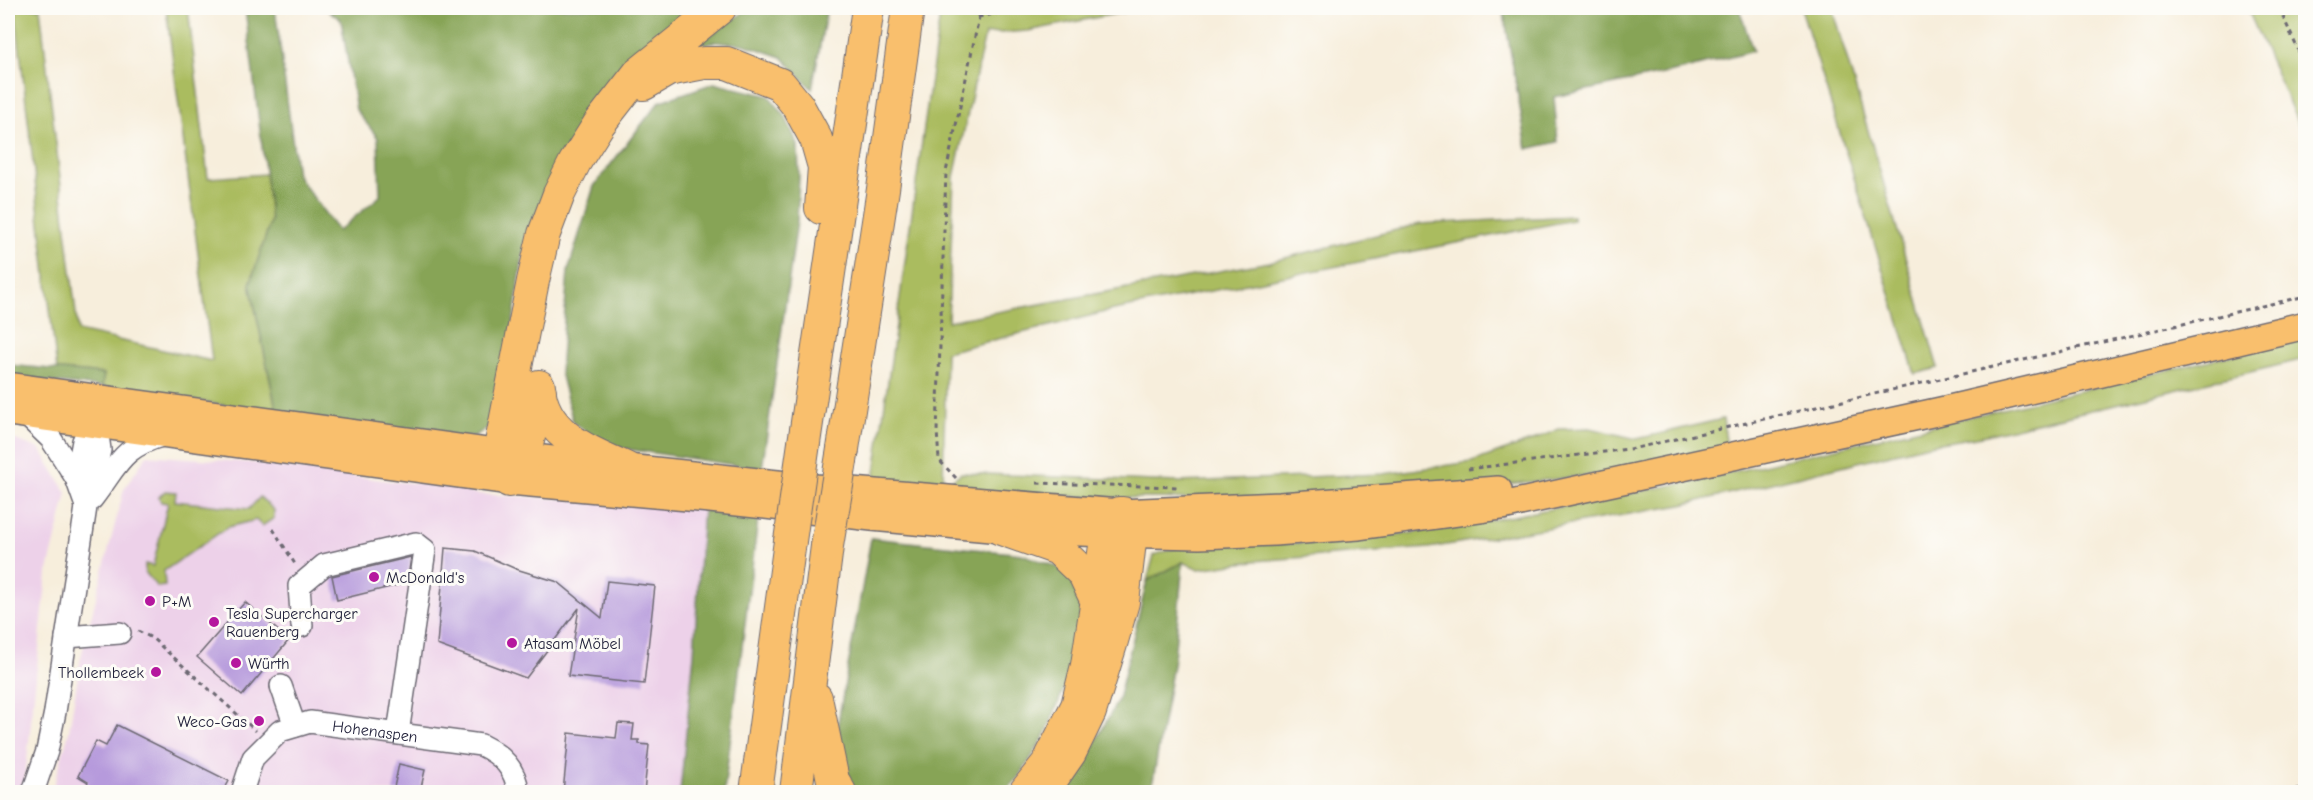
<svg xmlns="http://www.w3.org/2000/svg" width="2313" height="800" viewBox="0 0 2313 800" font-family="'Comic Neue',sans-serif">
<rect width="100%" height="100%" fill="#fdfcf7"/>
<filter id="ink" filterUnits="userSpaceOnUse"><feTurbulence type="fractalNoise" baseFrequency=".0167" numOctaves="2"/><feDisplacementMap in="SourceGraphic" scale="12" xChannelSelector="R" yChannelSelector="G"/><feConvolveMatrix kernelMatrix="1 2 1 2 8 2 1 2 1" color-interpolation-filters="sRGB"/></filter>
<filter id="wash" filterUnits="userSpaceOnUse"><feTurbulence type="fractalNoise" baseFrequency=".008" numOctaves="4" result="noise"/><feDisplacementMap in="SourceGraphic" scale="24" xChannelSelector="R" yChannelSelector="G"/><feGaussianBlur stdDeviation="1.35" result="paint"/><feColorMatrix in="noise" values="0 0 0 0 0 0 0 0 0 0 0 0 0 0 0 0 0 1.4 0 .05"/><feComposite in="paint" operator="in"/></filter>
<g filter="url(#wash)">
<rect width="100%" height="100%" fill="#f7eedc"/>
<!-- built -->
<path fill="#edd1e9" d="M8 437 40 449 67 493 47 574 25 778 19 792H8Z
M147 455 256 463 397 482 435 484 477 494 703 507 694 654 680 792H52L69 732 81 657 124 489Z"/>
<!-- green -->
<path fill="#aabc5f" stroke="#666f4d" stroke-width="1.5" d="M15 8H40L78 331 212 361 166 8H188L208 178 266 174 271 220 250 284 277 413 102 387 104 374 57 370Z
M941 8H1145L1028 31 985 34 954 177 948 321 1269 262 1420 224 1573 216V220L1109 311 946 352 943 487 961 473 1178 482 1383 474 1472 462 1531 441 1559 429 1590 428 1637 439 1723 419 1727 448 1603 474 1518 483 1266 500 1082 497 965 491 874 480Z
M1801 8H1832L1938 368 1915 374Z
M2247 8H2288L2305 45V139Z
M2305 338V359L1982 436 1928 445 1682 505 1429 548 1254 561 1199 569 1183 562 1147 581 1154 555 1181 546 1304 543 1411 533 1508 517 1699 480Z
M165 491 176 492 175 501 249 509 260 497 274 510V518L262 526 256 520 228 527 164 571 165 586 157 587 145 572V564L153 566 168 503 161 502 159 497Z"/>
<!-- forest -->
<path fill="#87a456" stroke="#546348" stroke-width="1.5" d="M245 8H275L297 175 338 231 380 196 378 138 356 110 341 20 325 8H696L582 122 526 235 505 376 497 413 487 428 475 436 453 439 277 413 250 284 271 220Z
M750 8H827L812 89 782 57 743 44 713 42 694 46Z
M1503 8H1739L1753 51 1682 70 1554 97 1558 142 1527 149Z
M714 83 769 96 785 116 798 145 799 178 797 222 762 469 606 446 573 422 560 372 568 271 594 186 659 102Z
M8 365 104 374 102 387 8 378Z
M703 507 758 519 724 792H680L694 654Z
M871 538 1022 554 1068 571 1082 600 1078 653 1046 734 1019 777 1005 792H855L841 756 838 722Z
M1183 562 1174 659 1151 792H1068L1118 700 1147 581Z"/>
<g id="blocks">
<!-- building -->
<path fill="#b69adc" d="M445 548 475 551 516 569 558 582 602 618 607 581 655 586 644 684 568 676 579 608 526 678 437 645Z
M411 557 407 583 337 600 332 576Z
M245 602 289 640 242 696 197 657Z
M618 723 634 724 632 740H639V744L649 745 644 792H563L569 733 616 738Z
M117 725 229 781 223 792H83L88 782 78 776 96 741 106 746Z
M399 764 425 770 420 792H393Z"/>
</g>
</g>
<g filter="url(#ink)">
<use href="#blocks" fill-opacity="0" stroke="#6d6973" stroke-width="1.5"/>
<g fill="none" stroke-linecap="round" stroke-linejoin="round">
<!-- minor casing -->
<g stroke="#6d6973" stroke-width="24">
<g id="minor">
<path d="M26 415 51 439 76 478"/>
<path d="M92 499C118 466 120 447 165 435"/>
<path d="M86 506 76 478 83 441 97 414"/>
<path d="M302 626 299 586 324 565 416 543 425 550 398 733"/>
<path d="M66 637 120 633"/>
<path d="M281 686 295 726"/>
<path d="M33 792 47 751 55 712 86 507 100 450 98 435 86 413"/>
<path id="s1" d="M242 792 253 758 280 731 310 722 481 745C502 755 516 769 518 792"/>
</g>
</g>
<!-- major casing -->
<g stroke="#6d6973" stroke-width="30">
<path id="major" d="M8 386 524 457 816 488 1119 513 1280 506 1498 490
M8 412 509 481 710 499 872 517 1001 529 1107 533 1199 535 1274 532 1359 526 1502 506 1941 411 2306 325"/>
</g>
<!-- highway casing -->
<g stroke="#6d6973" stroke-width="34">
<path id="highway" d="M644 84 668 70 704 63H727L780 84 798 106 816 139 824 167 821 208
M539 386C542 434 588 451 626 468
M540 391 524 457 509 481 499 453 533 281 544 234 559 194 575 162 599 124 638 74 720 8
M804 443 868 8
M843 449 883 189 908 8
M1001 529 1058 549 1084 574 1098 604
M816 698 833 780 840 792
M756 792 790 541
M796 792 827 546
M1025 792 1048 763 1077 706 1087 665 1107 533 1119 513H1123L1131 533 1123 602 1111 644 1090 712 1070 753 1043 792"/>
</g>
<!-- path -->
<path stroke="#6d6973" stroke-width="3" stroke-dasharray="4.5 4.5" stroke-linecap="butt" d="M2279 8 2306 67
M978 17 1028 8
M1468 469 1636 448 2306 296
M956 478 939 460 937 431 946 172 981 8
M1037 483 1180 487
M273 529 295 564
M138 631 152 638 256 731
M2270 792 2306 788"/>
<!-- minor -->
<use href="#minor" stroke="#fff" stroke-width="21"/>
<!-- major -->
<use href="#major" stroke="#f9bf6d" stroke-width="27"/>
<!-- highway -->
<use href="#highway" stroke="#f9bf6d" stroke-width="32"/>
<!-- highway-bridge casing -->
<g stroke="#6d6973" stroke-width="34" stroke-linecap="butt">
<path id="highway-bridge" d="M790 541 804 443
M827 546 843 449"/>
</g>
<!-- highway-bridge -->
<use href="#highway-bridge" stroke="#f9bf6d" stroke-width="32"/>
</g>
</g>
<!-- markers -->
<g fill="#b5179e" stroke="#fdfcf7" stroke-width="2">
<circle cx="374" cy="577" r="6"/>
<circle cx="150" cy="601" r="6"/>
<circle cx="214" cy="622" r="6"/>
<circle cx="512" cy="643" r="6"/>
<circle cx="236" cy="663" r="6"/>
<circle cx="156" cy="672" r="6"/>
<circle cx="259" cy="721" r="6"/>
</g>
<g text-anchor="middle" stroke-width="6" stroke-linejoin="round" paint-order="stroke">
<!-- poi labels -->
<g font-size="16" fill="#22223b" stroke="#fdfcf7" text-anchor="start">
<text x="386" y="583">McDonald's</text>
<text x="162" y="607">P+M</text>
<text x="226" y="619">Tesla Supercharger<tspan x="226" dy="18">Rauenberg</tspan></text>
<text x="524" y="649">Atasam Möbel</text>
<text x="248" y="669">Würth</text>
<text x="144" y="678" text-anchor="end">Thollembeek</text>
<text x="247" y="727" text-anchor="end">Weco-Gas</text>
</g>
<!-- street labels -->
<g font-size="16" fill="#22223b" stroke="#fdfcf7">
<text dy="6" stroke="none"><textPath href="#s1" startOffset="171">Hohenaspen</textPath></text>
</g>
</g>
<!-- margin -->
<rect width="2313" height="800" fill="none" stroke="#fdfcf7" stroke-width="30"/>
</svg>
